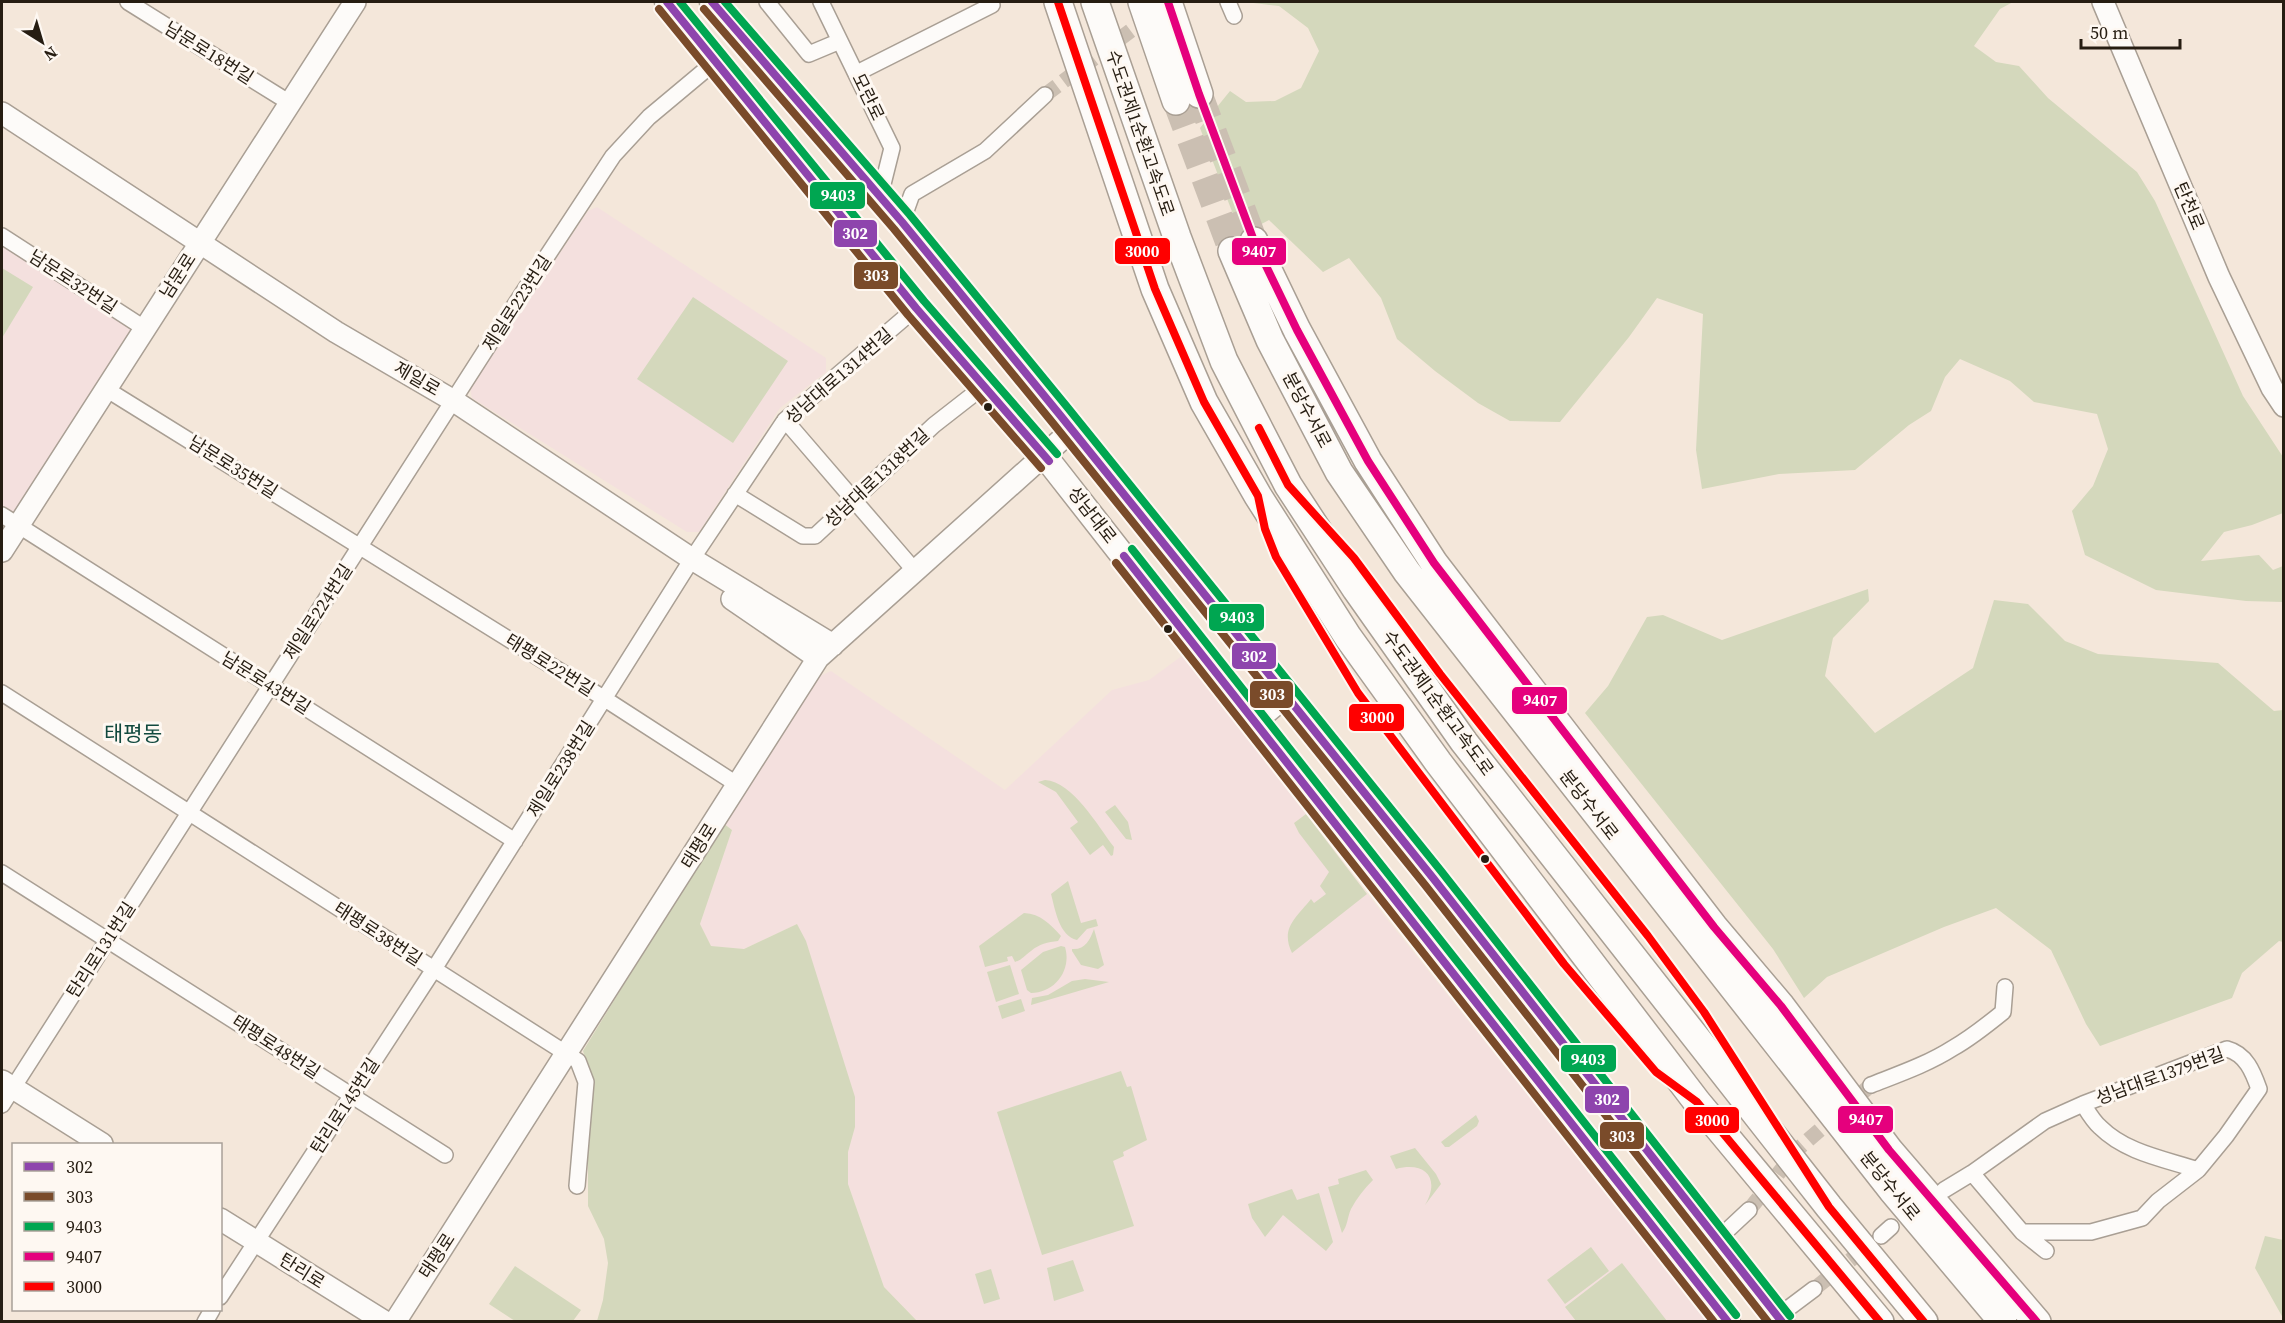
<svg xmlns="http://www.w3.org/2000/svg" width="2285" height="1323" viewBox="0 0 2285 1323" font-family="'Source Serif 4','Noto Sans KR',serif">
<rect width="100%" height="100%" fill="#f4e7da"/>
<!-- education -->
<path fill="#f4e0de" d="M597 207 826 358V372L780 408 699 532H687L472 398 470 388 588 211Z
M2 245 137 332 18 516 2 506Z
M1183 655 1386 918 1708 1321H917L884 1287 848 1184V1152L855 1127 797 924 744 949 711 946 700 924 732 830 723 823 820 676 831 671 1005 790 1112 690 1149 680Z"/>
<!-- green -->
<path fill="#d4d8bc" d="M1245 2H2013L2000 9 1974 46 1996 62 2019 66 2048 98 2137 172 2155 201 2243 396 2283 457V513L2252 525 2224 532 2201 561 2259 555 2273 570 2283 566V602L2246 601 2156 590 2085 555 2072 511 2093 486 2108 449 2097 414 2034 402 2010 381 1960 359 1945 377 1931 411 1909 425 1855 470 1779 474 1702 489 1696 450 1703 314 1657 298 1629 337 1560 422 1510 421 1478 403 1435 371 1397 339 1381 298 1349 258 1323 272 1269 220 1241 235 1200 128 1230 91 1246 102 1275 101 1301 88 1319 51 1308 28 1279 6Z
M2 268 33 287 2 338Z
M693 297 788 361 733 443 637 379Z
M1868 589 1869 601 1833 638 1825 676 1875 733 1973 668 1994 600 2028 604 2065 641 2098 654 2218 663 2274 711 2283 710V942L2279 941 2242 973 2232 998 2100 1046 2086 1024 2051 950 1996 908 1944 927 1827 977 1804 998 1773 949 1585 713 1608 686 1647 617 1663 615 1722 640Z
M1045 780C1073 782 1097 825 1114 847L1113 855 1111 856 1103 845 1090 855 1070 828 1078 822 1056 792 1038 782Z
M1115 805 1128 822 1132 840 1126 839 1105 812Z
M1306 814 1367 894 1292 953C1280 928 1296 918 1311 899L1314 903 1326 894 1320 886 1329 872 1299 833 1294 823Z
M723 823 732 830 700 924 711 946 744 949 797 924 806 941 855 1097V1127L848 1152V1184L884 1287 917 1321H597L603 1300 608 1263 604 1239 588 1206V1150L594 1087 583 1051Z
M1068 881 1081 923 1096 919 1098 926 1087 929 1077 940C1059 936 1055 909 1051 894Z
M1024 913C1041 914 1050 924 1061 936L1058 941C1048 942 1039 944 1031 951 1025 955 1022 960 1015 962L1012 956 1007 957 1008 961 985 967 979 946Z
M1094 929 1104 965 1098 969 1081 965 1072 951V949C1085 950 1090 940 1094 929Z
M1061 946 1065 947C1072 970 1055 993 1031 993L1027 990 1021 970 1043 952Z
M1010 965 1019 994 996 1002 987 972Z
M1085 979 1109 982 1031 1005 1032 998 1048 995 1072 981Z
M1021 999 1025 1011 1002 1019 998 1006Z
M1121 1071 1127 1087 1131 1086 1147 1140 1123 1152 1124 1156 1113 1161 1134 1226 1042 1255 997 1112Z
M1476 1115 1479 1121 1477 1126 1449 1147H1445L1441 1142Z
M1415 1148 1436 1174 1441 1184 1425 1205C1441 1178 1425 1161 1396 1169L1390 1156Z
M1366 1170 1373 1180C1364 1189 1357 1198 1351 1209 1347 1218 1348 1225 1342 1233L1328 1187 1339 1184 1338 1179Z
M1292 1189 1297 1200 1319 1193 1333 1242 1326 1251 1283 1215 1265 1237 1252 1218 1248 1204Z
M2265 1236 2283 1240V1318L2255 1268Z
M1591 1247 1609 1271 1565 1304 1547 1280Z
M1073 1260 1084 1291 1054 1301 1047 1268Z
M1622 1263 1667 1321H1576L1565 1307Z
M515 1266 581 1310 573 1321H515L489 1304Z
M991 1269 1000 1299 984 1304 975 1274Z"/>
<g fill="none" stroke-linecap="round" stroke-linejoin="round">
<!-- street-tunnel -->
<path stroke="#cbbfb2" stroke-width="15" stroke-dasharray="15 8" stroke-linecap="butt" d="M1045 95 1153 14
M1749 1210 1798 1149 1871 1085
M1814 1289 1868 1246"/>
<!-- highway-tunnel -->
<path stroke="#cbbfb2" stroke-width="27" stroke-dasharray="27 14" stroke-linecap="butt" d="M1199 94 1254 241
M1176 101 1232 251"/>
<!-- street casing -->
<g stroke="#a99f94" stroke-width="18">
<path id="street" d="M128 2 290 103
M767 2 809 54 840 41
M821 2 892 148 880 196
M1228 2 1234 16
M857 73 992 5 990 2
M902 222 912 194 985 151 1045 95
M2 236 144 328
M106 389 605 699 738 785
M785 420 915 571
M735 494 803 536H815L934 425 984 386
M2 515 515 841
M2 693 578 1061 586 1082 577 1186
M2 873 445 1155
M1871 1085C1899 1074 1928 1064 1953 1048 1971 1038 1987 1025 2003 1012L2005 987
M2083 1104 2227 1049C2246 1054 2253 1072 2259 1089L2226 1136 2198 1170
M2 1105 499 329 613 156 649 117 716 61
M1972 1173 2022 1232 2046 1251
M1944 1190 1972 1173 2045 1121 2083 1104C2088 1112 2093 1121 2100 1127 2126 1153 2165 1159 2198 1170L2158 1201 2142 1218 2091 1232H2022
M1881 1236 1891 1227
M1718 1239 1749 1210
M220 1297 434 969 692 559 785 420 916 308
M1778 1316 1814 1289
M205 1322 212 1310"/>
</g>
<!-- secondary casing -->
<g stroke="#a99f94" stroke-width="24">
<path id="secondary" d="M2103 2 2219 277 2272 388 2284 406
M2 113 336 332 454 401 692 559 833 645
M2 551 355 2
M732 599 818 658
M2 1081 102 1144
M220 1219 385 1322
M395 1322 818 658 1072 430"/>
</g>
<!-- primary casing -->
<g stroke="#a99f94" stroke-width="27">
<path id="primary" d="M667 2 916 308 1044 455 1398 907 1728 1322
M712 2 902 222 1060 415 1433 878 1782 1322
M1254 721 1285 695"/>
</g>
<!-- highway casing -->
<g stroke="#a99f94" stroke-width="30">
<path id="highway" d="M1058 2 1155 289 1204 402 1258 496 1348 637 1438 762 1697 1102 1880 1322
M1095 2 1177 237 1224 361 1288 485 1356 589 1464 742 1829 1207 1924 1322
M1142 2 1176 101
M1168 2 1199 94
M1254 241 1297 330 1368 461 1434 563 1714 927 1781 1006 1889 1150 2037 1322
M1232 251 1270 340 1339 472 1407 572 1892 1190 2003 1322"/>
</g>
<!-- street -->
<use href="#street" stroke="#fdfbf9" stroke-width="15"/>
<!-- secondary -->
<use href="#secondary" stroke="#fdfbf9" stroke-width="21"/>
<!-- primary -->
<use href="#primary" stroke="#fdfbf9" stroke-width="24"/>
<!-- highway -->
<use href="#highway" stroke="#fdfbf9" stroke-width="27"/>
<!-- bus-1 casing -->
<g stroke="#fef8f2" stroke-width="12">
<path id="bus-1" d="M667 2 916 308 1049 461
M712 2 902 222 1060 415 1433 878 1782 1322
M1124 556 1728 1322"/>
</g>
<!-- bus-2 casing -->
<g stroke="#fef8f2" stroke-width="12">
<path id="bus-2" d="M659 9 908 315 1041 468
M704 9 894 229 1052 422 1425 885 1768 1322
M1116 563 1714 1322"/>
</g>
<!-- bus-3 casing -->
<g stroke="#fef8f2" stroke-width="12">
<path id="bus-3" d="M680 2 924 301 1057 454
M725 2 910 215 1068 408 1441 871 1790 1316
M1132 549 1736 1315"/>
</g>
<!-- bus-4 casing -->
<g stroke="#fef8f2" stroke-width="12">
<path id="bus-4" d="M1168 2 1199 94 1254 241 1297 330 1368 461 1434 563 1714 927 1781 1006 1889 1150 2037 1322"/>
</g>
<!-- bus-5 casing -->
<g stroke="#fef8f2" stroke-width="12">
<path id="bus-5" d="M1058 2 1155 289 1204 402 1258 496 1265 529 1276 557 1358 693 1564 964 1656 1072 1697 1102 1880 1322
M1259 428 1288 485 1354 558 1440 674 1648 936 1704 1012 1829 1207 1924 1322"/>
</g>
<!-- bus-1 -->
<use href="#bus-1" stroke="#8e44ad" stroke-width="8"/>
<!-- bus-2 -->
<use href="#bus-2" stroke="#7a4b2a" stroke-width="8"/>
<!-- bus-3 -->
<use href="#bus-3" stroke="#00a651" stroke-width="8"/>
<!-- bus-4 -->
<use href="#bus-4" stroke="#e5007d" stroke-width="8"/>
<!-- bus-5 -->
<use href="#bus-5" stroke="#f00" stroke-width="8"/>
</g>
<!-- markers -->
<g fill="#261d12" stroke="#fef8f2" stroke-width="2">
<circle cx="988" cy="407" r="5"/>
<circle cx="1168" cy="629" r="5"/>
<circle cx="1485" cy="859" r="5"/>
</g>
<g text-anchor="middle" stroke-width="6" stroke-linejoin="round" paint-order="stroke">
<!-- street labels -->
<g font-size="18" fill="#261d12" stroke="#fef8f2">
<text transform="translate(209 53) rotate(32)" y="6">남문로18번길</text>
<text transform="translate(868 97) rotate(64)" y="6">모란로</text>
<text transform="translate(1140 133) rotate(71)" y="6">수도권제1순환고속도로</text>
<text transform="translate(2189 206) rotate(67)" y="6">탄천로</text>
<text transform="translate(178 276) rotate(-57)" y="6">남문로</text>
<text transform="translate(73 282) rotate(33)" y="6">남문로32번길</text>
<text transform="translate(517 303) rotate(-57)" y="6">제일로223번길</text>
<text transform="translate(839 376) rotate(-41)" y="6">성남대로1314번길</text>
<text transform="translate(417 379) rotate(30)" y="6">제일로</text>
<text transform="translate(1307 410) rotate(62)" y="6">분당수서로</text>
<text transform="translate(233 467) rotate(32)" y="6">남문로35번길</text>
<text transform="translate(877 478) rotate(-43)" y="6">성남대로1318번길</text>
<text transform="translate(1092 515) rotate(52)" y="6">성남대로</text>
<text transform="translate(318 612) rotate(-57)" y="6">제일로224번길</text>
<text transform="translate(550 665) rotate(32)" y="6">태평로22번길</text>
<text transform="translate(266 683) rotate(32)" y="6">남문로43번길</text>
<text transform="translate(1438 703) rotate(54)" y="6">수도권제1순환고속도로</text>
<text transform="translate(561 769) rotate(-58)" y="6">제일로238번길</text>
<text transform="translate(1589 805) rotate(52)" y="6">분당수서로</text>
<text transform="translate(699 846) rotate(-58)" y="6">태평로</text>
<text transform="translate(378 934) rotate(33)" y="6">태평로38번길</text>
<text transform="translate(101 950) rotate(-57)" y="6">탄리로131번길</text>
<text transform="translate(276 1047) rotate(33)" y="6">태평로48번길</text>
<text transform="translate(2160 1076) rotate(-20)" y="6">성남대로1379번길</text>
<text transform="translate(345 1106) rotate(-57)" y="6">탄리로145번길</text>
<text transform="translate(1890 1186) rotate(51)" y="6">분당수서로</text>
<text transform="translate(437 1256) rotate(-57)" y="6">태평로</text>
<text transform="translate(302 1271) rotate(32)" y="6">탄리로</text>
</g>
<!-- quarter labels -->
<g font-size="21" fill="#11493e" stroke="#fef8f2">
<text x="133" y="741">태평동</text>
</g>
</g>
<g stroke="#fef8f2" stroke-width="2">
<rect x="809" y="181" width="57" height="29" rx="6" fill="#00a651"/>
<rect x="833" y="219" width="45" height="29" rx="6" fill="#8e44ad"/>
<rect x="1114" y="237" width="57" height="28" rx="6" fill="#f00"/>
<rect x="1231" y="237" width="56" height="29" rx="6" fill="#e5007d"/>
<rect x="853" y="261" width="46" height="29" rx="6" fill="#7a4b2a"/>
<rect x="1208" y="603" width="57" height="29" rx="6" fill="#00a651"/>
<rect x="1231" y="642" width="46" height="28" rx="6" fill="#8e44ad"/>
<rect x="1249" y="680" width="45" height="29" rx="6" fill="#7a4b2a"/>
<rect x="1511" y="686" width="57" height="29" rx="6" fill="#e5007d"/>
<rect x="1348" y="703" width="57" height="29" rx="6" fill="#f00"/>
<rect x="1560" y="1044" width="57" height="29" rx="6" fill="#00a651"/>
<rect x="1584" y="1085" width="46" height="29" rx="6" fill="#8e44ad"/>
<rect x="1837" y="1105" width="57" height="29" rx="6" fill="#e5007d"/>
<rect x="1684" y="1106" width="56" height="28" rx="6" fill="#f00"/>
<rect x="1599" y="1121" width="46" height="29" rx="6" fill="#7a4b2a"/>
</g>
<g font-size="16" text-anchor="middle" font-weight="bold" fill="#fff">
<text x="838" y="201">9403</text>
<text x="855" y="239">302</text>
<text x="1142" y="257">3000</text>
<text x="1259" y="257">9407</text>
<text x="876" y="281">303</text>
<text x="1237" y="623">9403</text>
<text x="1254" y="662">302</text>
<text x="1272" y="700">303</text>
<text x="1540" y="706">9407</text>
<text x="1377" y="723">3000</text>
<text x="1588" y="1065">9403</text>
<text x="1607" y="1105">302</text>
<text x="1866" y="1125">9407</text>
<text x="1712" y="1126">3000</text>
<text x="1622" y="1142">303</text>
</g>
<!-- border -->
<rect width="2285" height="1323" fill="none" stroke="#261d12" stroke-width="6"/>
<!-- legend -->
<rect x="12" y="1143" width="210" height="168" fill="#fef8f2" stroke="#a8a098" stroke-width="1.5"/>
<rect x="24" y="1162" width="30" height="9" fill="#8e44ad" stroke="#a8a098" stroke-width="1.5"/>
<text x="66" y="1173" font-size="18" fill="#261d12">302</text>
<rect x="24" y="1192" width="30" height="9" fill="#7a4b2a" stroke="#a8a098" stroke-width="1.5"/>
<text x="66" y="1203" font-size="18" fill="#261d12">303</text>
<rect x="24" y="1222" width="30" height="9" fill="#00a651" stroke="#a8a098" stroke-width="1.5"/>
<text x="66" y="1233" font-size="18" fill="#261d12">9403</text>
<rect x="24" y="1252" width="30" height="9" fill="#e5007d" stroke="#a8a098" stroke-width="1.5"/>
<text x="66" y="1263" font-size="18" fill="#261d12">9407</text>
<rect x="24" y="1282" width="30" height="9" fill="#ff0000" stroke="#a8a098" stroke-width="1.5"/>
<text x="66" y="1293" font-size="18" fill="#261d12">3000</text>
<!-- north arrow -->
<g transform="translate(42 42) rotate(143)" stroke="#fef8f2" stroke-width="4.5" paint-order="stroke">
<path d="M0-4.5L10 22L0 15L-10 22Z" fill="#261d12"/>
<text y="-9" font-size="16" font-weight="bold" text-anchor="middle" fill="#261d12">N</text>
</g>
<!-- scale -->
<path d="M2081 39v9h99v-9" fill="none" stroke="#261d12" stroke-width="3"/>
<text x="2090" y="39" font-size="18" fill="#261d12" stroke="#fef8f2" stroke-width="4.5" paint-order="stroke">50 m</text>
</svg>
